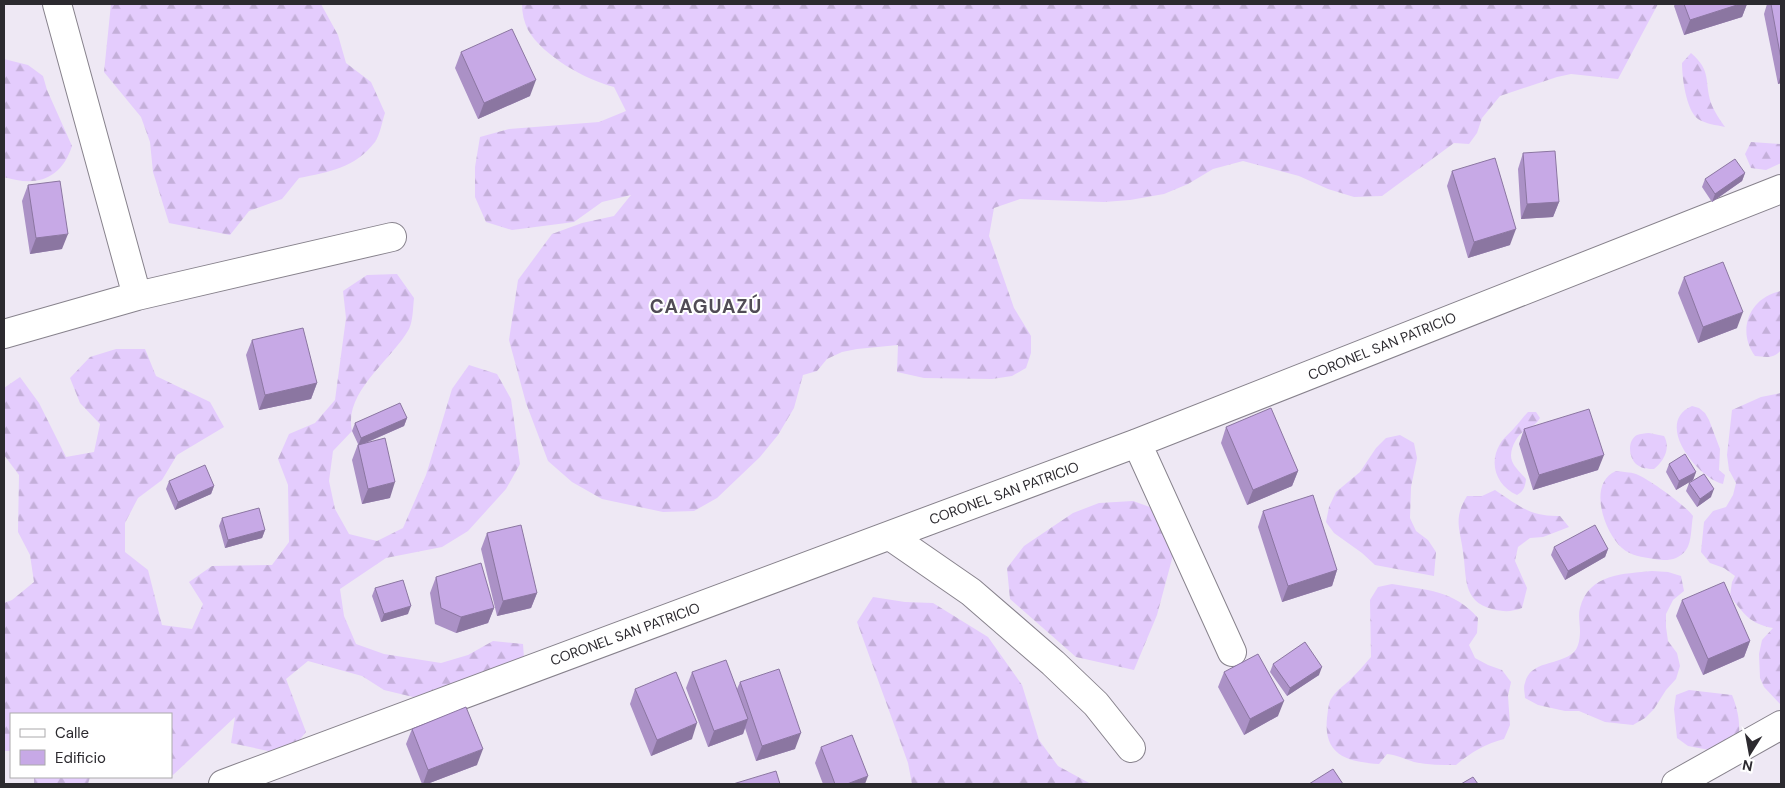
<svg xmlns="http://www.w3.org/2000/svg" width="1785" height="788" viewBox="0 0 1785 788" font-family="'DM Sans',sans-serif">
<defs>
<pattern id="forest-firs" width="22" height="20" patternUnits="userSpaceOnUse" patternTransform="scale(1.25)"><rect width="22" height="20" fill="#e4ccfd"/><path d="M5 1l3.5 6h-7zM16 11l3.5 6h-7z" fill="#c4afd9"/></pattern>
</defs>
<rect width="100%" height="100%" fill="#eee8f4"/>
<!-- forest -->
<path fill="url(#forest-firs)" d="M111 4H321L338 35 346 63 371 82 385 113C382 122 380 135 375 142 355 168 329 172 299 178L282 199 249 211 230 235 169 223 153 172 150 142 141 117 104 72Z
M522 4H1658L1618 79 1571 74 1557 77 1500 96 1482 118 1477 133 1469 144 1454 143 1382 196 1354 197 1328 189 1299 176 1243 161 1213 169 1188 184 1164 194 1130 200 1104 202 1020 199 994 208 989 236 1014 308 1031 336V353L1026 368 1012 376 992 379 924 378 897 372 898 345 857 349 842 352 827 359 817 371 803 375 794 408 778 435 760 457 717 498 694 511 663 512 602 499 572 482 548 461 526 403 509 340 518 280 552 234 582 223 614 216 631 195 602 202 574 222 512 230 486 222 475 197V167L480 137 509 129 599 122 626 111 614 87C586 80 543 56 528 30 524 22 522 13 522 4Z
M1691 53C1712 71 1704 81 1711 103 1714 111 1720 120 1725 127 1716 125 1706 124 1698 119 1686 110 1682 77 1682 63Z
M4 59 28 65 43 76 47 90 72 146C61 180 36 187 4 177Z
M1751 142 1780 144 1781 163 1766 170 1751 168 1745 154Z
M397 274 414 298C413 307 413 321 409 329 392 360 343 392 352 431L333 451 329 481 335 509 349 534 377 541 403 528 426 475 452 389 469 365 497 374 511 399 520 464 506 489 468 531 442 547 386 558 340 589 344 616 356 644 384 654 441 663 468 655 493 641 523 644 525 672 499 684 413 697 384 690 362 676 308 661 286 679 306 732 287 755 231 743 235 717 173 775 171 774V714H11V751H4V603L12 600 34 582 30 555 18 532 19 475 4 455V388L20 377 39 403 66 457 94 452 100 424 80 403 70 378 90 357 116 349H145L156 376 210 402 224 427 177 455 162 480 138 498 125 523V552L148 570 162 625 192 629 203 604 189 582 212 566 272 565 289 542 288 485 278 459 289 434 315 423 335 400 346 318 343 291 367 275Z
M1781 291V350C1774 359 1766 357 1755 356 1736 330 1750 297 1781 291Z
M1781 393V705L1764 687 1760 678 1759 654 1762 640 1773 628C1750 624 1744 614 1730 596L1732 582 1735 576 1724 568 1710 563 1701 552 1704 522 1713 511 1726 507 1733 495 1736 483 1729 470 1727 455 1732 410 1761 397Z
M1692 406 1699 408 1705 413 1709 420 1720 449 1719 470 1725 475 1723 484C1698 478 1653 423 1692 406Z
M1528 412H1536L1540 418C1536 425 1532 426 1525 430 1517 435 1508 451 1512 461 1514 467 1522 474 1526 479 1525 487 1524 491 1517 495 1497 486 1488 464 1500 444 1504 437 1510 433 1515 427 1520 422 1523 417 1528 412Z
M1649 433 1664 436C1671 448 1664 461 1654 469 1650 469 1643 469 1639 466 1629 461 1626 441 1637 435 1640 434 1645 433 1649 433Z
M1400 435 1414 443 1417 458 1411 487 1410 518 1416 531 1428 540 1436 552 1434 576 1375 565 1362 553 1334 533 1326 522 1329 507 1336 492 1360 472 1376 448 1386 438Z
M1616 471C1623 472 1630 472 1636 474 1649 479 1685 505 1693 516 1691 526 1692 542 1686 550 1678 561 1665 561 1654 559 1642 557 1631 556 1622 548 1604 532 1587 483 1616 471Z
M1495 490C1518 505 1530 517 1560 516L1569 527 1543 537 1530 538 1518 547 1515 561 1527 588 1522 608C1511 612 1504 612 1492 609 1462 601 1467 577 1463 552 1460 528 1453 519 1467 496H1482Z
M1133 501 1161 511 1179 533 1157 615 1134 670 1076 657 1010 599 1007 568 1024 546 1073 513 1099 503Z
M1652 571 1668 572 1681 576 1684 591 1673 600 1666 614V627L1668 641 1677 653 1680 666 1676 679 1666 690 1654 709 1645 718 1633 725 1605 722 1579 711H1565L1538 705 1525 698C1525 694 1523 687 1525 683 1530 660 1559 666 1574 652 1579 647 1580 637 1580 631 1580 624 1578 615 1580 608 1589 573 1624 574 1652 571Z
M1392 584C1426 590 1454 590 1478 618L1477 633 1469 645 1475 658 1488 665 1502 670 1511 682 1508 696 1510 725 1504 739C1485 744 1470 753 1456 765 1442 765 1428 765 1414 762 1405 759 1397 755 1387 754L1379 764C1348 762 1323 756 1327 718 1328 712 1328 704 1331 699 1336 691 1343 686 1350 680 1357 673 1364 665 1371 657L1370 600 1378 587Z
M873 597 905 602 933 603 988 637 1022 685 1039 740 1058 766 1091 784H912L908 763 857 622Z
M1689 690 1732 695C1738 710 1740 721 1739 737L1720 752 1688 746 1677 738 1674 709 1676 695Z
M34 777H90L88 784H34Z"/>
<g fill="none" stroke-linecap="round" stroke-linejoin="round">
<!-- minor casing -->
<g stroke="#87828c" stroke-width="30">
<path id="minor" d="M57 4 137 296
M4 334 137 296 392 237
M1137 443 1232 652
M890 536 971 592 1053 663 1096 704 1131 748
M223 784 1137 443 1781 189
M1676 784 1781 725"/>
</g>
<!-- minor -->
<use href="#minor" stroke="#fff" stroke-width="28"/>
</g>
<!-- wall -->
<path fill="#ab91c6" d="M1675 4H1747L1742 17 1684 35 1674 6Z
M1767 4H1781V83L1778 84 1764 14Z
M461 52 530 96 478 119 455 68Z
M1523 153 1559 202 1553 217 1521 219 1518 169Z
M1452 171 1510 245 1468 258 1447 186Z
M1745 173 1742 181 1712 202 1702 187 1705 179Z
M28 185 62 249 30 254 22 201Z
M1684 277 1737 328 1698 343 1678 293Z
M252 340 317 383 311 399 259 410 246 355Z
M407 418 404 426 366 443 390 498 362 504 352 460 358 444 352 431 355 423Z
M1226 427 1298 471 1292 486 1247 505 1221 443Z
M1524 429 1598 470 1533 490 1519 444Z
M1669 464 1696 472 1693 480 1676 490 1666 472Z
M169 481 214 486 211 494 175 510 166 489Z
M1689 483 1711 497 1697 507 1686 491Z
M1263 511 1337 570 1332 586 1282 602 1258 527Z
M222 518 265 530 262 538 225 548 219 526Z
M487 533 537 593 531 608 497 616 481 549Z
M1554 547 1608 549 1605 557 1565 580 1551 555Z
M436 577 494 608 488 623 456 633 435 624 430 593Z
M375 588 408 614 381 622 372 596Z
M1682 600 1750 641 1744 657 1703 675 1676 616Z
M1273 664 1319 675 1287 696 1270 672Z
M692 672 737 689 740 682 795 749 756 761 745 728 743 734 708 747 686 688Z
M1224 672 1278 716 1244 735 1218 687Z
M635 689 692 739 651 756 630 704Z
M412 729 477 765 427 784H422L406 744Z
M821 747 865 784H823L815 763Z"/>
<!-- shaded-wall -->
<path fill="#8b76a1" d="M1740 4H1747L1742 17 1684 35 1690 20Z
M1781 74V83L1778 84Z
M536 80 530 96 478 119 484 103Z
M1745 173 1742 181 1712 202 1715 194Z
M1559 202 1553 217 1521 219 1527 204Z
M1516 229 1510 245 1468 258 1474 242Z
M68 234 62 249 30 254 36 238Z
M1743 312 1737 328 1698 343 1703 327Z
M317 383 311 399 259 410 265 395Z
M407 418 404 426 358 446 361 438Z
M1604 455 1598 470 1533 490 1539 475Z
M1298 471 1292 486 1247 505 1253 490Z
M1696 472 1693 480 1676 490 1679 481Z
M395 482 390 498 362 504 368 489Z
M214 486 211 494 175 510 178 502Z
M1714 489 1711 497 1697 507 1700 499Z
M265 530 262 538 225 548 228 540Z
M1608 549 1605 557 1565 580 1568 571Z
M1337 570 1332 586 1282 602 1288 586Z
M537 593 531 608 497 616 503 601Z
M411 606 408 614 381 622 384 614Z
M494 608 488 623 456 633 461 617Z
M1750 641 1744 657 1703 675 1708 659Z
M1322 667 1319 675 1287 696 1290 688Z
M1284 701 1278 716 1244 735 1250 719Z
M748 719 743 734 708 747 714 731Z
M697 723 692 739 651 756 657 740Z
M801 733 795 749 756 761 762 746Z
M483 749 477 765 427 784H423L428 770Z
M868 776 865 784H847Z"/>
<!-- building -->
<path fill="#c7a9e6" stroke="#8b76a1" d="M1684 4H1740L1690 20Z
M1771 4H1781V59Z
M512 29 536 80 484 103 461 52Z
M1555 151 1559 202 1527 204 1523 153Z
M1495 158 1516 229 1474 242 1452 171Z
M1735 159 1745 173 1715 194 1705 179Z
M60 181 68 234 36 238 28 185Z
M1723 262 1743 312 1703 327 1684 277Z
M303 328 317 383 265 395 252 340Z
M400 403 407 418 361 438 355 423Z
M1271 408 1298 471 1253 490 1226 427Z
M1589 409 1604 455 1539 475 1524 429Z
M385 438 395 482 368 489 358 445Z
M1685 454 1696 472 1679 481 1669 464Z
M205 465 214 486 178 502 169 481Z
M1704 474 1714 489 1700 499 1689 483Z
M1313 495 1337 570 1288 586 1263 511Z
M259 508 265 530 228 540 222 518Z
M521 525 537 593 503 601 487 533Z
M1595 525 1608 549 1568 571 1554 547Z
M481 563 494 608 461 617 441 608 436 577Z
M403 580 411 606 384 614 375 588Z
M1724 582 1750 641 1708 659 1682 600Z
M1305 642 1322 667 1290 688 1273 664Z
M1258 654 1284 701 1250 719 1224 672Z
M726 660 748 719 714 731 692 672Z
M779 669 801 733 762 746 740 682Z
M676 672 697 723 657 740 635 689Z
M466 707 483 749 428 770 412 729Z
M852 735 868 776 847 784H835L821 747Z
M1333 769 1343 784H1309Z
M776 771 780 784H733Z
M1473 777 1478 784H1461Z"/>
<g text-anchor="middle" stroke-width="4" stroke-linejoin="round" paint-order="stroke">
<!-- street labels -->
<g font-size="14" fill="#2c2a2f" stroke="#fff">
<text transform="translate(1382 346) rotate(-22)" y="5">CORONEL SAN PATRICIO</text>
<text transform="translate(1004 493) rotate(-20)" y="5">CORONEL SAN PATRICIO</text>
<text transform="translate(625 634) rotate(-20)" y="5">CORONEL SAN PATRICIO</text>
</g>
<!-- district labels -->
<g font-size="19" font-weight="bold" letter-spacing="1" fill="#514c56" stroke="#fff">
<text x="706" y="313">CAAGUAZÚ</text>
</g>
</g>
<!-- border -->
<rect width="1785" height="788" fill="none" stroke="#2c2a2f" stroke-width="10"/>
<!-- legend -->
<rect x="10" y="713" width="162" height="65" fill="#ffffff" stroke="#abaaac"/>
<rect x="20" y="729" width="25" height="8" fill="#ffffff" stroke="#abaaac"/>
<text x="55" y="738" font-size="15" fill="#2c2a2f">Calle</text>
<rect x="20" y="750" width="25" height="15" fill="#c7a9e6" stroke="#abaaac"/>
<text x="55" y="763" font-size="15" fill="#2c2a2f">Edificio</text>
<!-- north arrow -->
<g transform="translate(1750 753) rotate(191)" stroke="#ffffff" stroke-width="4" paint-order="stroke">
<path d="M0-4L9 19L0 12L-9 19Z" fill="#2c2a2f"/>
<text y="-8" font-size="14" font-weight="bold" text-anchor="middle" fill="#2c2a2f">N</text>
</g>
</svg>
